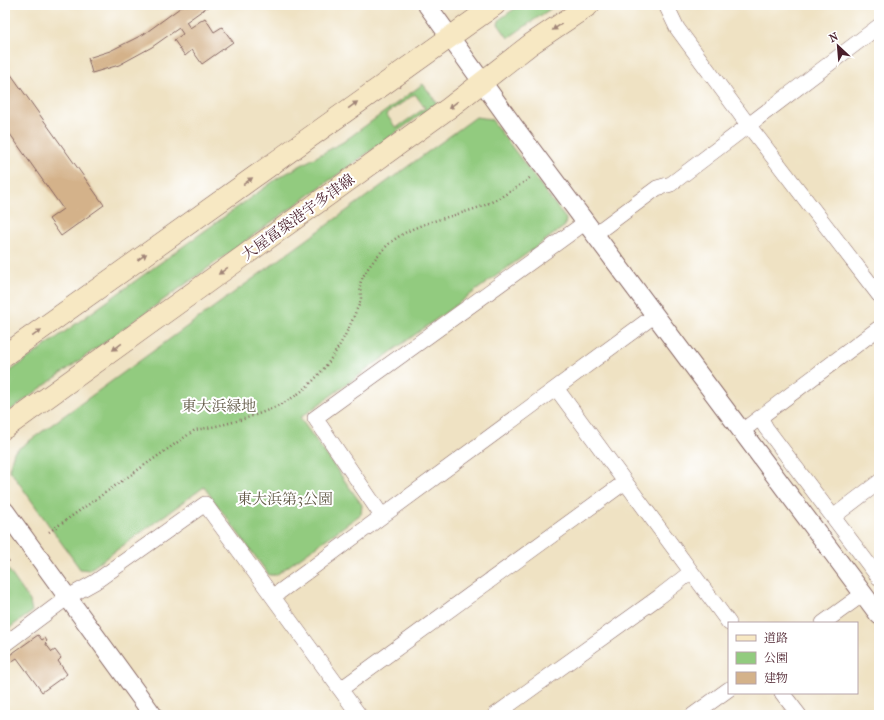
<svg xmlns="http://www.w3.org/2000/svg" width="884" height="720" viewBox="0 0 884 720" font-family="'IM FELL French Canon','Noto Serif JP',serif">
<rect width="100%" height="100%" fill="#fff"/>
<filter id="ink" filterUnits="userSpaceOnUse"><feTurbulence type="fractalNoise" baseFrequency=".025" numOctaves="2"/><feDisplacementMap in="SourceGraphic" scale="8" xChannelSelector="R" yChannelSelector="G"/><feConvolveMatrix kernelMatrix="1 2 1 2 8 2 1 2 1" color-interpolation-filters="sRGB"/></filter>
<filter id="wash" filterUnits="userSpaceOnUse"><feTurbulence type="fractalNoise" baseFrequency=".012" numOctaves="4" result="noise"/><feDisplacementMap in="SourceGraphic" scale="16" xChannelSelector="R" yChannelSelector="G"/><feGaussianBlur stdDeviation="0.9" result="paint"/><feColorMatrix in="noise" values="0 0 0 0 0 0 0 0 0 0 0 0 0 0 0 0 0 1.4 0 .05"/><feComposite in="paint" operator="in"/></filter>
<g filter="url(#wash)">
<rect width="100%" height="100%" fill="#efe2c3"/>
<!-- green -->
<path fill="#92cb7f" stroke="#6e7555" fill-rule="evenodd" d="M520 5H556L508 38 498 24 500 19Z
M423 84 437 103 5 414V375L278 178 343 142ZM415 94 425 108 396 128 386 114Z
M476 117 491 119 566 219 565 226 300 418 362 505 361 514 276 575H269L204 487 89 570 80 569 9 469 14 452Z
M5 565 30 601 32 612 5 631Z"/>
<g id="blocks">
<!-- building -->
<path fill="#d4b28a" d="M184 5H210L186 22 190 28 205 18 214 32 222 27 233 42 202 64 192 50 185 56 174 40 183 34 179 28 152 47 119 65 92 73 88 58 110 51 144 34Z
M5 66 104 205 61 236 49 219 63 209 5 127Z
M38 635 42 640 45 638 47 641 45 643 52 652 55 650 61 658 58 661 67 674 42 692 17 658 11 662 7 657Z"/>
</g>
</g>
<g filter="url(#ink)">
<use href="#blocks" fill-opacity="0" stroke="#846360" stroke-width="1"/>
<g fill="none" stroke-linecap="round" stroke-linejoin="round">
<!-- minor casing -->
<g stroke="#846360" stroke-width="16">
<path id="minor" d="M666 5 677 28 749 126 879 295
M595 234 657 188 671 184 879 26
M556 388 729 623
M761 419 766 428 879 578
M742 431 879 328
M382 516 315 418 586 222
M833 517 879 482
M274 596 655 315
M823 623 863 594
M5 644 68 597 95 582 205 504 359 715
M341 689 625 482
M782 693 799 715
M495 715 659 597 691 572
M693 715 729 689"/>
</g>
<!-- tertiary casing -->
<g stroke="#846360" stroke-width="20">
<path id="tertiary" d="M427 5 513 125 879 615
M5 511 153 715"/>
</g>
<!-- secondary casing -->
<g stroke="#846360" stroke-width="22">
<path id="secondary" d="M5 355 495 5
M5 428 449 108 531 44 589 5"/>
</g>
<!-- path -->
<path stroke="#846360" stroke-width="2.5" stroke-dasharray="1 3" stroke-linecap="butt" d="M49 532 195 430C227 425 268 414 295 396 323 377 344 342 356 311 358 307 361 302 361 297 361 293 360 289 360 285 362 273 380 252 390 243 416 221 453 218 485 205 501 198 516 188 531 177
M5 563 10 560"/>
<!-- minor -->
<use href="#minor" stroke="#fff" stroke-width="15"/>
<!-- tertiary -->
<use href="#tertiary" stroke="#fff" stroke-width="18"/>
<!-- secondary -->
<use href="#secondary" stroke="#f7e8c3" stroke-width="21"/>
</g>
<!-- one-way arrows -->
<defs><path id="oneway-solid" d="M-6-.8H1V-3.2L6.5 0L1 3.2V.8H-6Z"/></defs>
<g fill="#a08477">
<use href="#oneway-solid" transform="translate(557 27) rotate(146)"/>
<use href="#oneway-solid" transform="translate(353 105) rotate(-36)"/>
<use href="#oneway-solid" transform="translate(453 105) rotate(143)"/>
<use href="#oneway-solid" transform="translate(248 181) rotate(-36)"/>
<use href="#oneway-solid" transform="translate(142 257) rotate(-36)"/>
<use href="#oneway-solid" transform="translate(223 271) rotate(144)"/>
<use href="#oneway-solid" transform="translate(37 333) rotate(-36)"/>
<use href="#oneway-solid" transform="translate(117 347) rotate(144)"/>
</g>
</g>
<g text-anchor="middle" stroke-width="4" stroke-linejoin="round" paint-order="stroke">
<!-- street labels -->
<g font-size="15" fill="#4a1f2b" stroke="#fff">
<text transform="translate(298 217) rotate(-36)" y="5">大屋冨築港宇多津線</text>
</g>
<!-- park labels -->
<g font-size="15" fill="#635b48" stroke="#fff">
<text x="219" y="411">東大浜緑地</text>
<text x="285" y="504">東大浜第3公園</text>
</g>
</g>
<!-- margin -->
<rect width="884" height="720" fill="none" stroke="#fff" stroke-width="20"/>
<!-- legend -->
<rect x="728" y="622" width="130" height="72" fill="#ffffff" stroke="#b7a5aa"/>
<rect x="736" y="635" width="20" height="6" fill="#f7e8c3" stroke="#b7a5aa"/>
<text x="764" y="642" font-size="12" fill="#4a1f2b">道路</text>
<rect x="736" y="652" width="20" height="12" fill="#92cb7f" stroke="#b7a5aa"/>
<text x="764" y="662" font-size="12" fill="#4a1f2b">公園</text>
<rect x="736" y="672" width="20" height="12" fill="#d4b28a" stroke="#b7a5aa"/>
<text x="764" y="682" font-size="12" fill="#4a1f2b">建物</text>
<!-- north arrow -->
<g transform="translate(838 46) rotate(334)" stroke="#ffffff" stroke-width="3" paint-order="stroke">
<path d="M0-3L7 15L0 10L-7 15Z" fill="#4a1f2b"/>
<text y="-6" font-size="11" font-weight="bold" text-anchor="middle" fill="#4a1f2b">N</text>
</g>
</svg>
